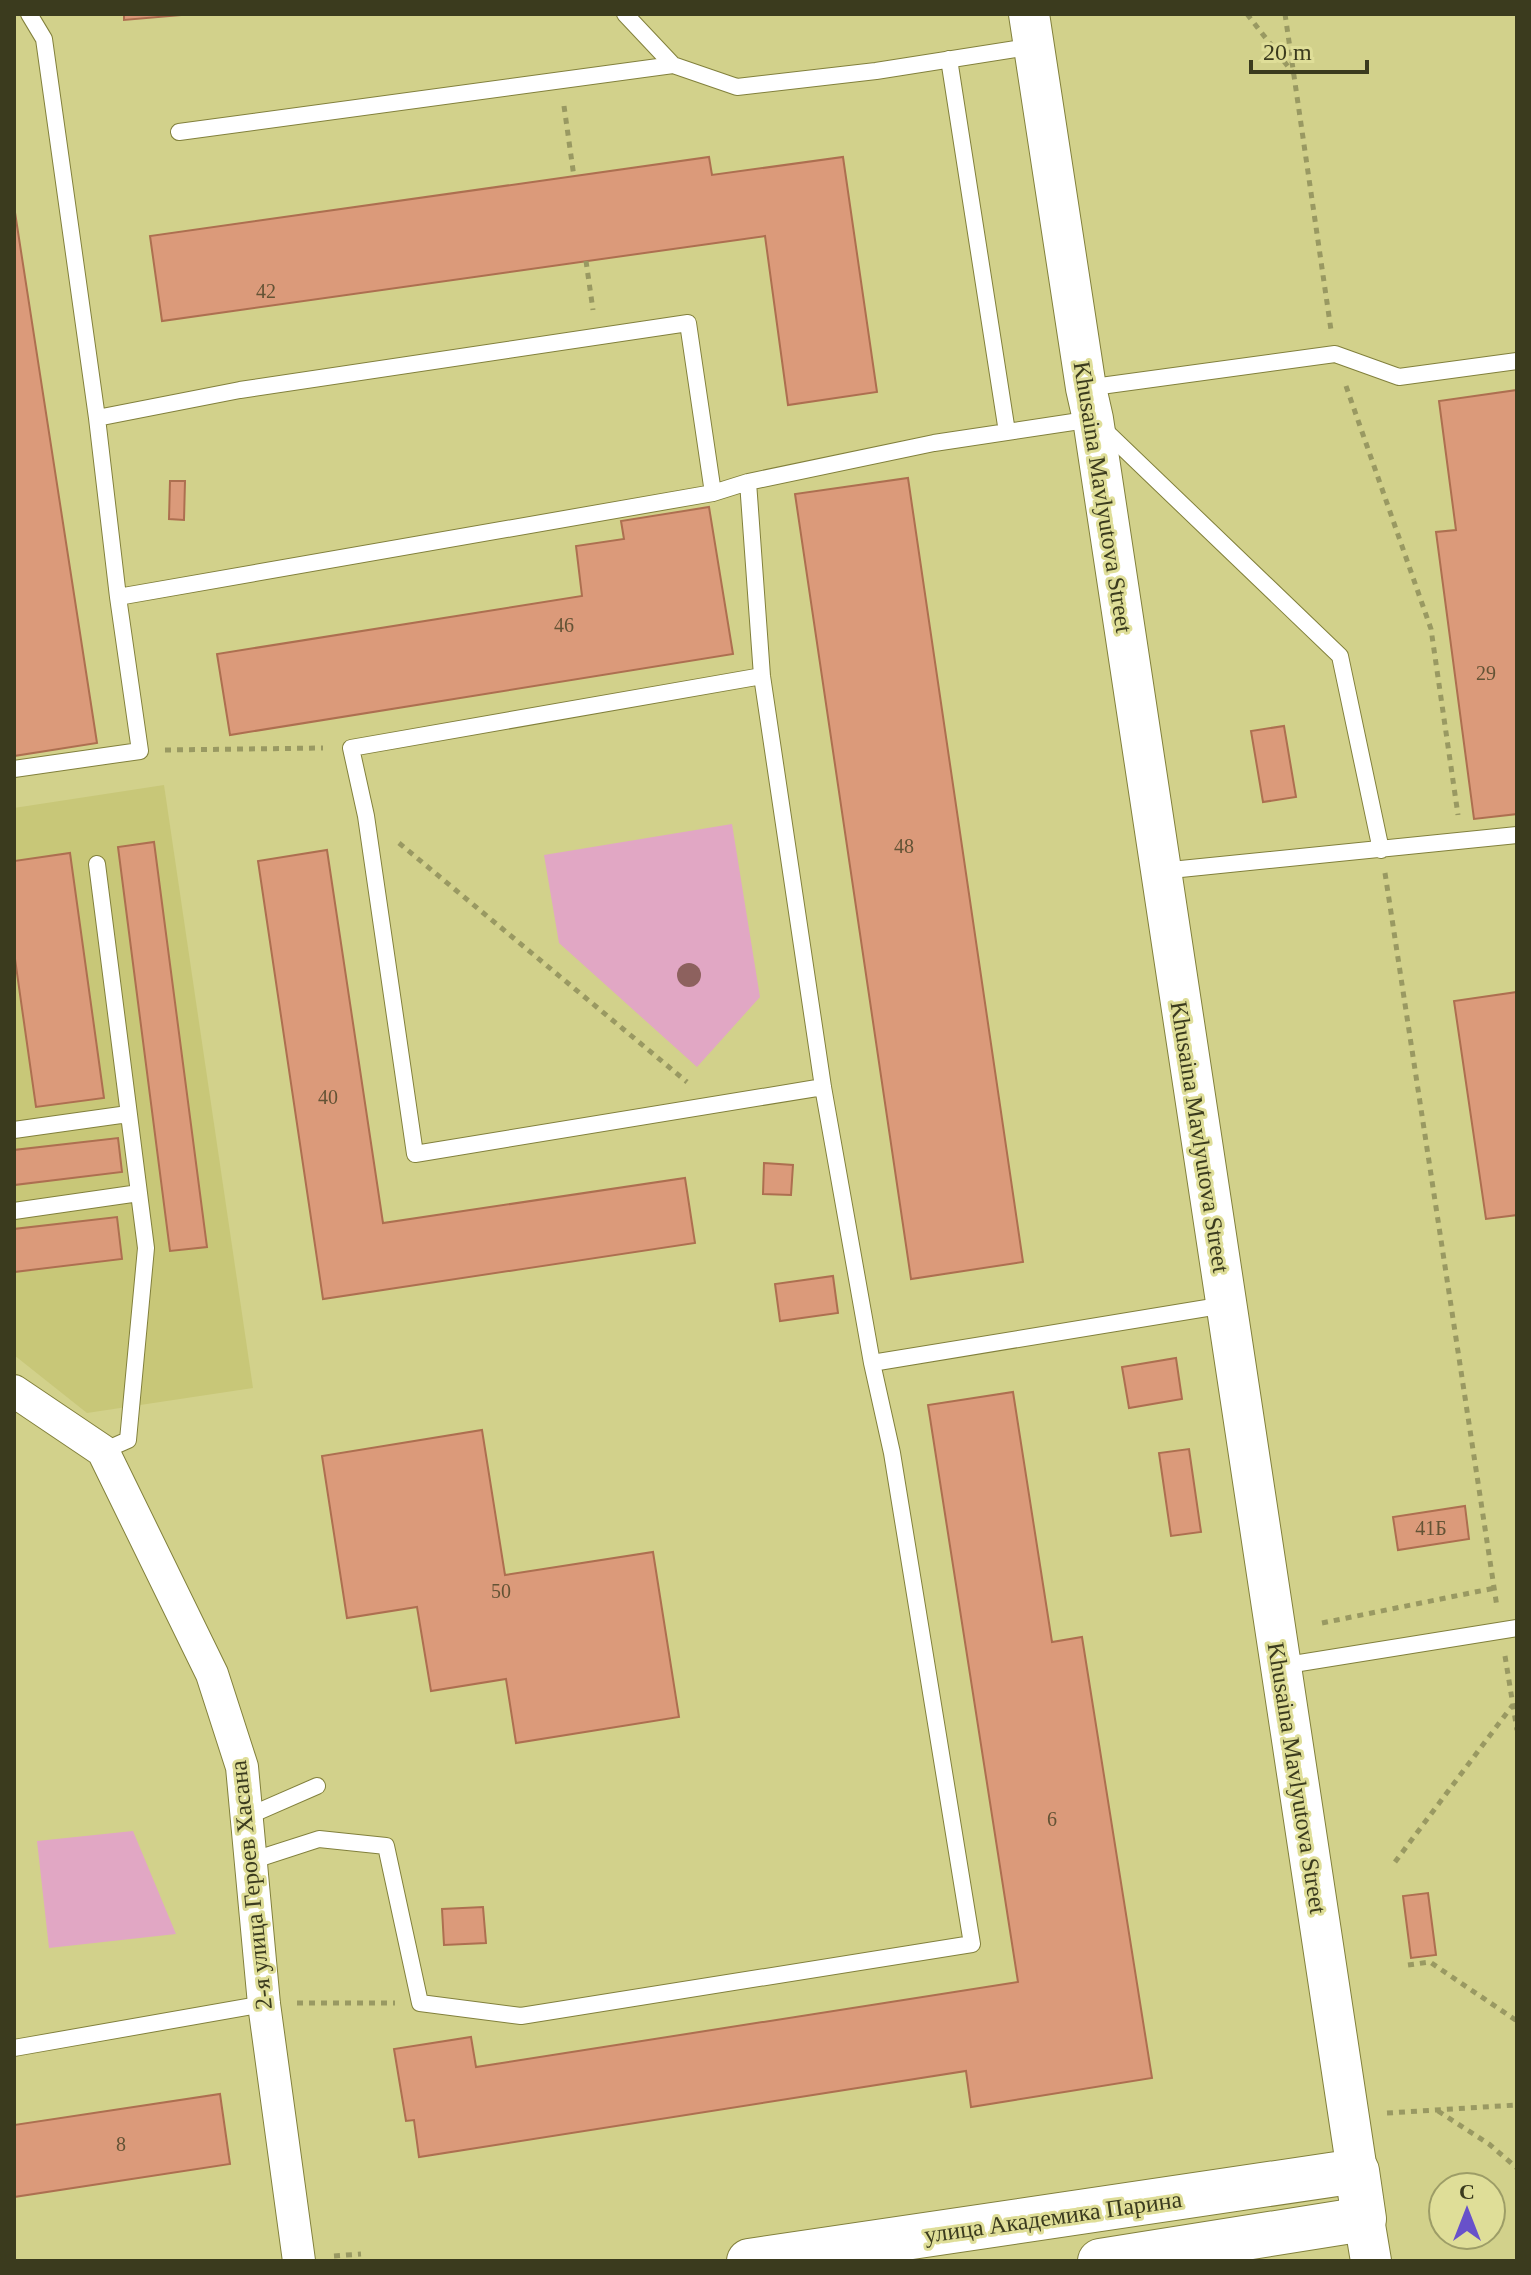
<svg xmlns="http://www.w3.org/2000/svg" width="1531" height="2275" viewBox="0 0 1531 2275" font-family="Georgia,serif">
<rect width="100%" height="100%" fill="#d2d18b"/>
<!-- built -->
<path fill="#c8c778" d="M164 785 253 1388 87 1413 14 1355V808Z"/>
<!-- green -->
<path fill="#e1a7c4" d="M732 824 760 997 697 1067 559 943 544 855Z
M133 1831 176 1934 49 1948 37 1841Z"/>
<!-- building -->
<path fill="#db9a7a" stroke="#ad6f50" stroke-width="2" d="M124 14H193L124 20Z
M709 157 712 175 843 157 877 392 788 405 765 236 162 321 150 236Z
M14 206 97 743 14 756Z
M1517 390V814L1474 819 1436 532 1456 530 1439 401Z
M908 478 1023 1262 911 1279 795 494Z
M170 481H185L184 520 169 519Z
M709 507 733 654 230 735 217 654 582 596 576 546 624 539 621 521Z
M1284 726 1296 797 1263 802 1251 731Z
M154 842 207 1247 170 1251 118 847Z
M327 850 383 1223 685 1178 695 1243 323 1299 258 861Z
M70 853 104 1098 36 1107 14 952V861Z
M1517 992V1215L1486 1219 1454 1001Z
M118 1138 122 1172 14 1185V1150Z
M764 1163 793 1165 791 1195 763 1194Z
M117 1217 122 1259 14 1272V1229Z
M833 1276 838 1313 780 1321 775 1284Z
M1176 1358 1182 1399 1129 1408 1122 1367Z
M1013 1392 1052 1642 1082 1637 1152 2078 971 2107 966 2071 419 2157 414 2120 406 2121 394 2049 471 2037 476 2067 1018 1982 928 1405Z
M482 1430 505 1575 653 1552 679 1717 516 1743 506 1679 431 1691 417 1607 347 1618 322 1456Z
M1189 1449 1201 1532 1171 1536 1159 1453Z
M1465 1506 1469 1539 1398 1550 1393 1517Z
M1428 1893 1436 1955 1411 1958 1403 1896Z
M483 1907 486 1943 444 1945 442 1909Z
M220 2094 230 2164 14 2197V2125Z"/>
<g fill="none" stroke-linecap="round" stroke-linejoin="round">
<!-- service casing -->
<g stroke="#82803c" stroke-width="18">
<path id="service" d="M625 14 673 65
M949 59 1007 432
M179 132 673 65 737 87 876 71 1034 46
M1086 388 1335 354 1399 377 1517 361
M97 418 240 390 688 323 713 493
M118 597 713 493 748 482 934 443 1093 419 1340 656 1381 850
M762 676 351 748 366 816 415 1154 823 1087
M14 769 140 751 118 597 97 418 44 39 29 14
M97 864 146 1248 128 1440 103 1451
M1161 871 1517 835
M14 1130 128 1114
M14 1211 139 1193
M872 1363 1225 1305
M1281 1666 1517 1628
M246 1817 317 1786
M251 1861 319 1839 386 1846 420 2003 521 2016 972 1944 892 1453 872 1363 823 1087 762 676 748 482
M14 2048 264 2004"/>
</g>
<!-- minor casing -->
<g stroke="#82803c" stroke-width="34">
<path id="minor" d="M14 1391 103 1451 212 1674 242 1767 264 2004 299 2261"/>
</g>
<!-- tertiary casing -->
<g stroke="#82803c" stroke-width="42">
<path id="tertiary" d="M1029 14 1086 388 1093 419 1357 2171
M1364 2219 1371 2261"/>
</g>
<!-- secondary casing -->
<g stroke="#82803c" stroke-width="46">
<path id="secondary" d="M749 2261 1357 2171 1364 2219 1100 2261"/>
</g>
<!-- path -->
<path stroke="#999962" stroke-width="5" stroke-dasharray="6 6" stroke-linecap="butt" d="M1247 14 1293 73
M1285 14 1331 330
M564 106 574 177
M586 261 593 310
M1346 386 1431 629 1458 815
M165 750 323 748
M399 843 687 1082
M1385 873 1497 1607
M1322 1623 1495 1588
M1505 1656 1517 1730
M1395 1862 1512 1706
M1408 1965 1430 1962 1517 2021
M297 2003H395
M1438 2111 1489 2144 1517 2168
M1387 2113 1517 2105
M334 2256 361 2254"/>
<!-- service -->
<use href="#service" stroke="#fff" stroke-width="16"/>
<!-- minor -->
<use href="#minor" stroke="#fff" stroke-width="32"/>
<!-- tertiary -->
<use href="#tertiary" stroke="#fff" stroke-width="40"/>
<!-- secondary -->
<use href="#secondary" stroke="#fff" stroke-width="44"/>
</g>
<!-- trees -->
<circle fill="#8d615e" cx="689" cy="975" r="12"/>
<g text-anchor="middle" stroke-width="6" stroke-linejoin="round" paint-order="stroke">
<!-- number labels -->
<g font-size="20" fill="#635335">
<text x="266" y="298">42</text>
<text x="564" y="632">46</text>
<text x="1486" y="680">29</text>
<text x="904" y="853">48</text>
<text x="328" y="1104">40</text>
<text x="1431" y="1535">41Б</text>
<text x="501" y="1598">50</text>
<text x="1052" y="1826">6</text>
<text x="121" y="2151">8</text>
</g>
<!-- street labels -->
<g font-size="24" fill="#3b3b1e" stroke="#dfde98">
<text transform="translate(1103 497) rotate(81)" y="8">Khusaina Mavlyutova Street</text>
<text transform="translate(1200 1137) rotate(81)" y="8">Khusaina Mavlyutova Street</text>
<text transform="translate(1297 1778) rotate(81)" y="8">Khusaina Mavlyutova Street</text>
<text transform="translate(251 1885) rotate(-96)" y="8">2-я улица Героев Хасана</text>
<text transform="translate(1053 2217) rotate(-8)" y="8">улица Академика Парина</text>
</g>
</g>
<!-- border -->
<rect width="1531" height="2275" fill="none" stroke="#3b3b1e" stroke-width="32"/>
<!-- north arrow -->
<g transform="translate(1467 2211)"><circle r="38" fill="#dfde98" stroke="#9d9d67" stroke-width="2"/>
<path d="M0-6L14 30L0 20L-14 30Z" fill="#6851ca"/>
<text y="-12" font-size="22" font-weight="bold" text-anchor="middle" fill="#3b3b1e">С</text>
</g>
<!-- scale -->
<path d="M1251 60v12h116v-12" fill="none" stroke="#3b3b1e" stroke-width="4"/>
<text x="1263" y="60" font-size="24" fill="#3b3b1e" stroke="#dfde98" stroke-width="6" paint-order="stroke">20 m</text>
</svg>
